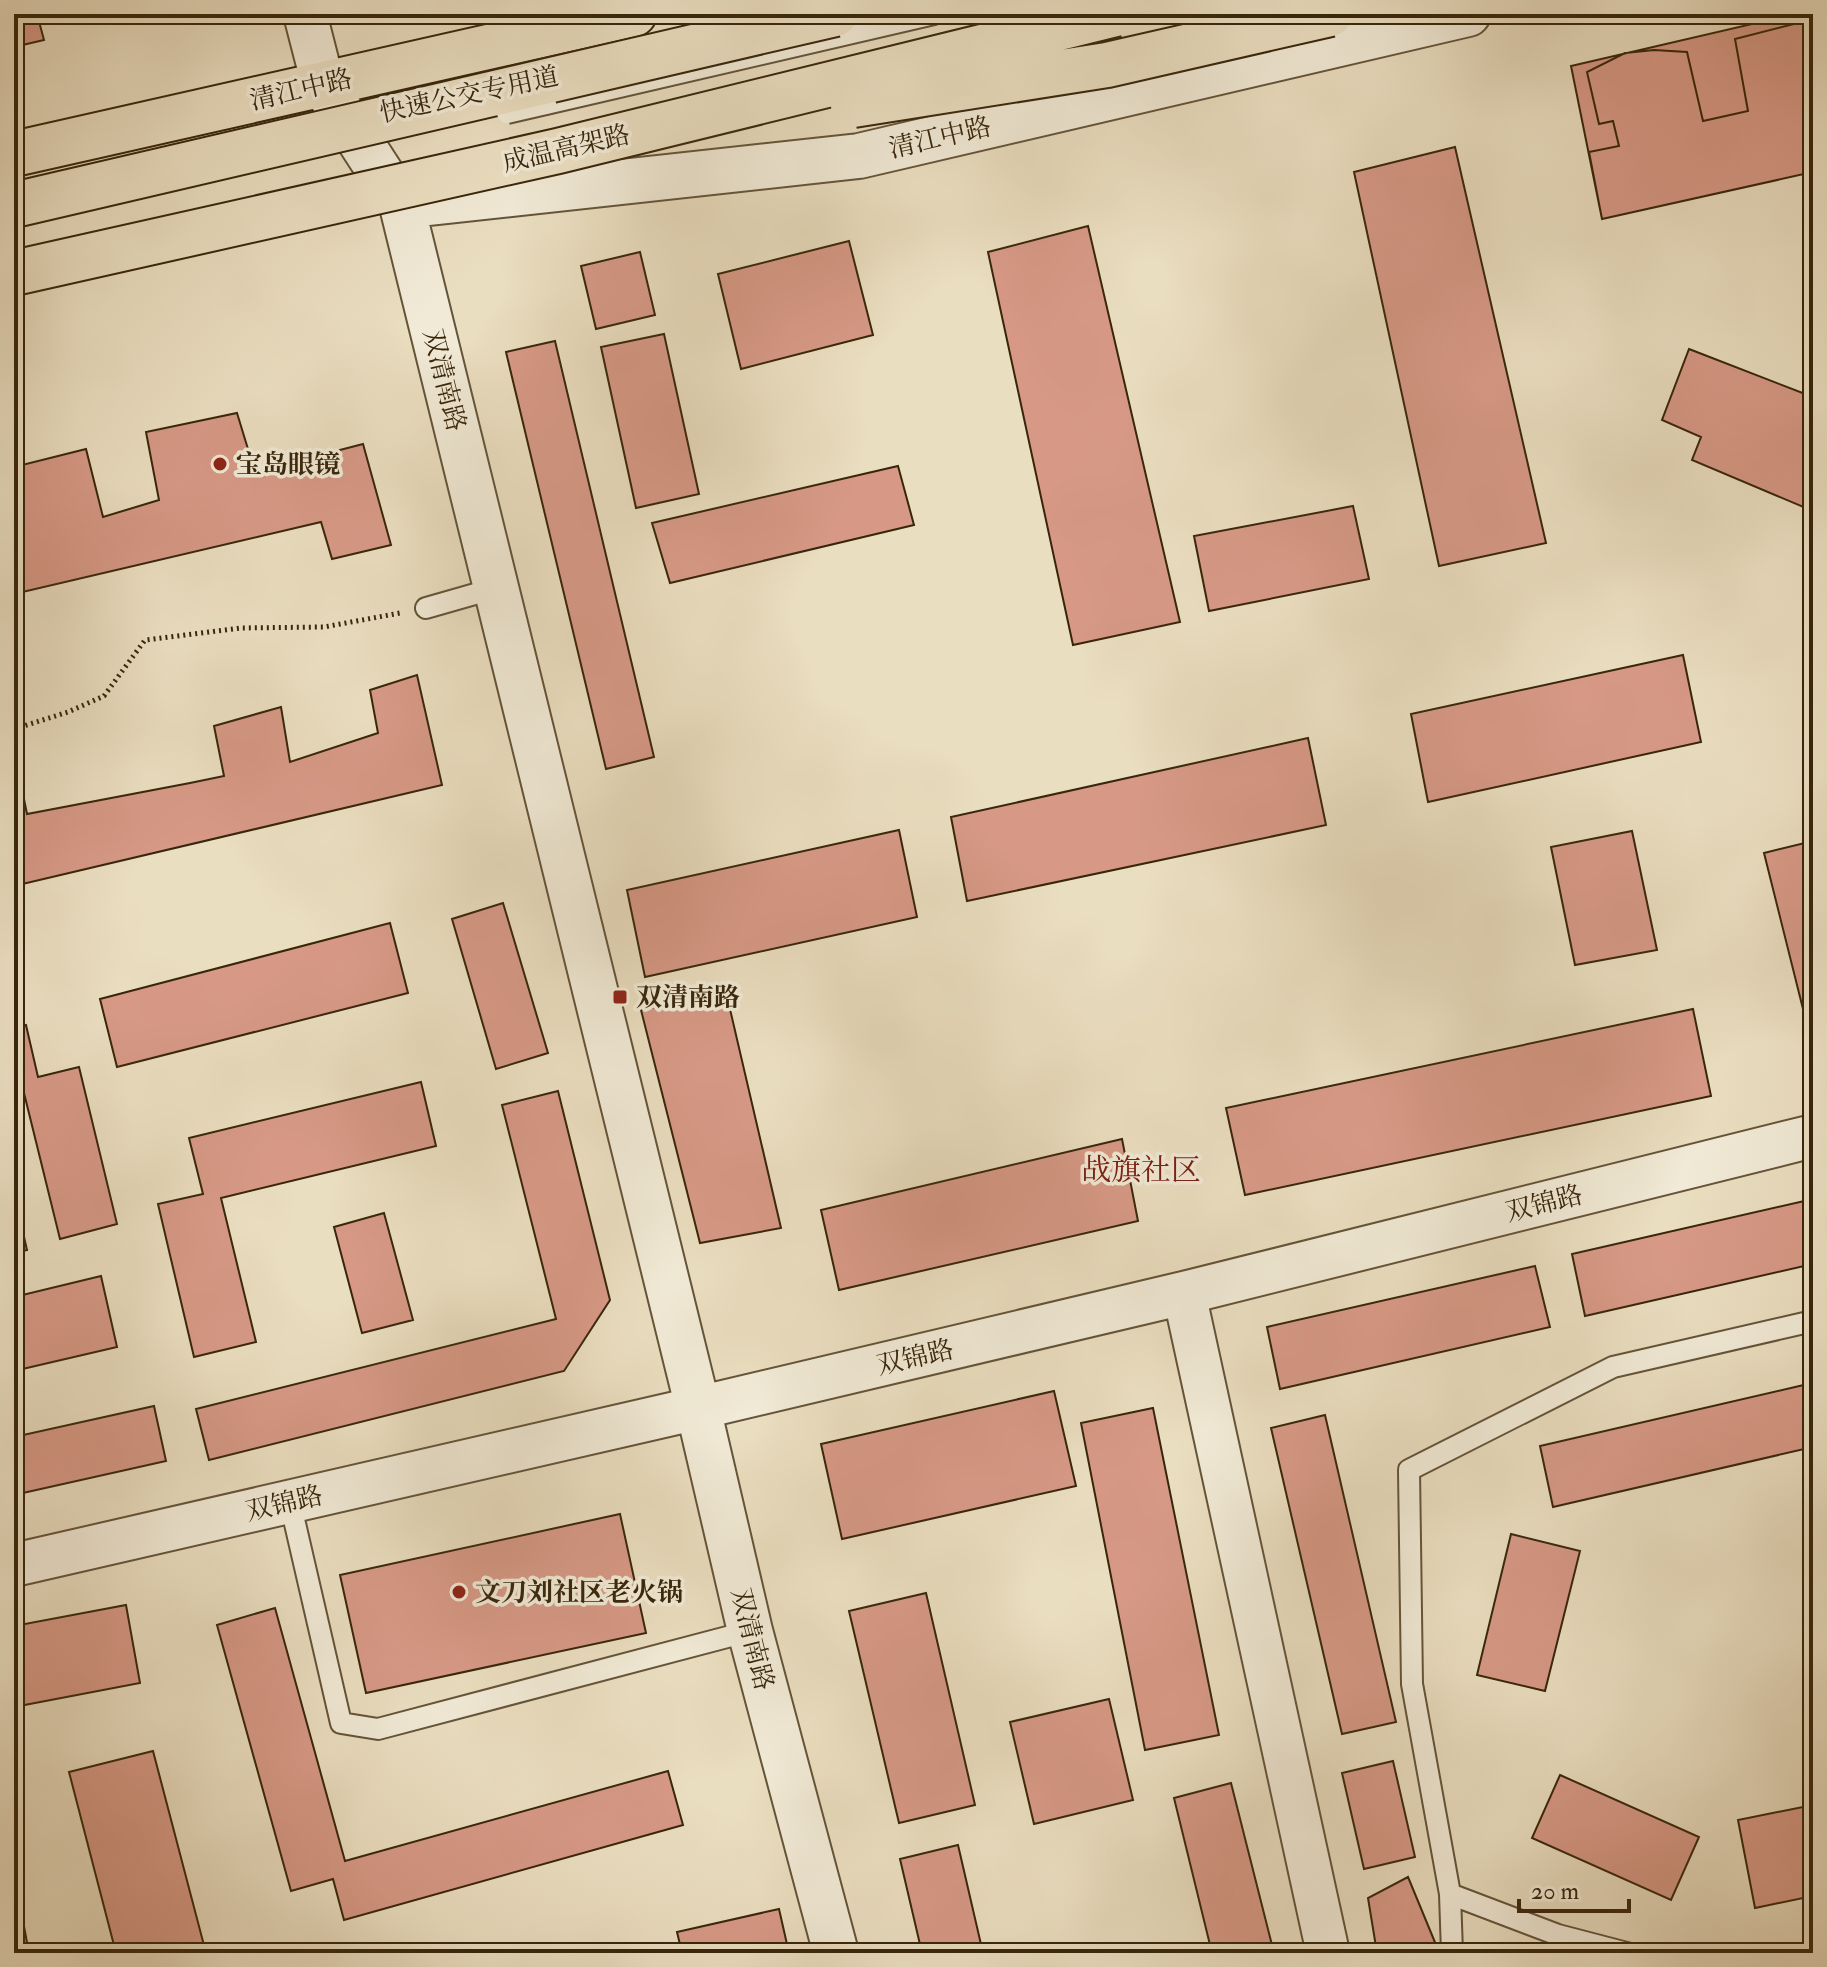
<svg xmlns="http://www.w3.org/2000/svg" width="1827" height="1967" viewBox="0 0 1827 1967" font-family="'IM FELL Double Pica','Noto Serif SC',serif">
<rect width="100%" height="100%" fill="#eadec0"/>
<filter id="stains"><feTurbulence type="fractalNoise" baseFrequency=".0025" numOctaves="4"/><feColorMatrix values="0 0 0 0 .2 0 0 0 0 .09 0 0 0 0 .02 0 0 0 .5 -.17"/></filter>
<radialGradient id="worn" r=".72"><stop offset=".6" stop-color="#630" stop-opacity="0"/><stop offset="1" stop-color="#630" stop-opacity=".3"/></radialGradient>
<!-- building -->
<path fill="#d79986" stroke="#38260c" stroke-width="2" d="M14 14H37L44 40 14 47Z
M1795 14H1813V172L1602 219 1571 66Z
M1798 23 1813 25V172L1602 219 1589 152 1619 146 1613 121 1599 124 1587 72 1625 53 1654 50 1687 52 1703 121 1748 111 1735 39Z
M1455 147 1546 543 1439 566 1354 172Z
M1088 226 1180 622 1073 645 988 252Z
M849 241 873 335 741 369 718 274Z
M640 252 655 315 596 329 581 266Z
M664 334 699 494 636 508 601 347Z
M555 341 654 757 606 769 506 352Z
M1689 349 1813 397V511L1692 460 1701 437 1662 420Z
M237 413 255 472 363 444 391 545 332 559 321 522 14 594V467L86 449 103 517 159 500 146 432Z
M898 466 914 525 670 583 652 523Z
M1353 506 1369 579 1209 611 1194 536Z
M1683 655 1701 742 1428 802 1411 714Z
M417 675 442 785 14 886V760L16 759 27 814 190 783 224 776 214 726 281 707 290 762 378 733 370 690Z
M1308 738 1326 825 967 901 951 817Z
M899 830 917 917 645 977 627 890Z
M1632 831 1657 950 1575 965 1551 847Z
M1813 841V1024L1807 1025 1764 853Z
M503 903 548 1053 496 1069 452 919Z
M390 923 408 993 117 1067 100 999Z
M726 992 781 1228 700 1243 641 1010Z
M1693 1009 1711 1096 1245 1195 1226 1108Z
M26 1025 38 1077 79 1067 117 1224 60 1239 23 1089 14 1091V1028Z
M421 1082 436 1146 221 1198 256 1342 194 1357 158 1204 203 1194 189 1138Z
M558 1091 610 1300 564 1371 209 1460 196 1409 556 1319 502 1105Z
M1122 1139 1138 1221 839 1290 821 1210Z
M1813 1199V1264L1585 1316 1572 1254Z
M384 1213 413 1320 362 1333 334 1227Z
M19 1215 27 1250 14 1253V1216Z
M1535 1266 1550 1327 1280 1389 1267 1327Z
M101 1276 117 1347 14 1371V1297Z
M1808 1384 1813 1404V1447L1553 1507 1540 1446Z
M1054 1391 1076 1486 842 1539 821 1444Z
M154 1406 166 1461 14 1495V1437Z
M1153 1408 1219 1735 1145 1750 1081 1423Z
M1325 1415 1396 1722 1342 1734 1271 1428Z
M620 1514 646 1633 366 1693 340 1575Z
M1511 1534 1580 1551 1545 1691 1477 1675Z
M926 1593 975 1805 899 1823 849 1611Z
M126 1605 140 1683 14 1707V1626Z
M275 1608 345 1861 668 1771 683 1825 344 1920 333 1879 291 1891 217 1625Z
M1109 1699 1133 1800 1034 1824 1010 1722Z
M153 1751 206 1953H116L69 1772Z
M1393 1761 1415 1857 1364 1869 1342 1773Z
M1560 1775 1699 1837 1671 1900 1532 1838Z
M1231 1783 1274 1953H1212L1174 1798Z
M1813 1805V1896L1755 1908 1738 1820Z
M958 1845 983 1953H922L900 1859Z
M14 1873 29 1953H14Z
M1408 1877 1439 1952V1953H1377L1368 1898Z
M779 1909 789 1953H682L677 1932Z"/>
<g fill="none" stroke-linecap="round" stroke-linejoin="round">
<!-- service casing -->
<g stroke="#645439" stroke-width="24">
<path id="service" d="M546 104 934 14
M426 608 496 588
M290 1502 341 1723 378 1729 750 1631
M1450 1894 1452 1953
M1627 1953 1558 1935 1450 1894 1412 1684 1409 1470 1613 1367 1813 1321"/>
</g>
<!-- minor casing -->
<g stroke="#645439" stroke-width="46">
<path id="minor" d="M305 14 323 84
M1184 1293 1328 1953
M14 1565 698 1408 1184 1293 1813 1136"/>
</g>
<!-- tertiary casing -->
<g stroke="#645439" stroke-width="48">
<path id="tertiary" d="M323 84 402 206 698 1408 750 1631 836 1953
M402 206 859 156 1468 14"/>
</g>
<!-- primary casing -->
<g stroke="#38260c" stroke-width="48">
<path id="primary" d="M1030 59 1224 14
M14 154 634 14"/>
</g>
<!-- path -->
<path stroke="#38260c" stroke-width="5" stroke-dasharray="2 4" stroke-linecap="butt" d="M14 729 68 712 104 696 145 640 240 628 324 627 400 613"/>
<!-- service -->
<use href="#service" stroke="#f1ead6" stroke-width="20"/>
<!-- minor -->
<use href="#minor" stroke="#f1ead6" stroke-width="42"/>
<!-- tertiary -->
<use href="#tertiary" stroke="#f1ead6" stroke-width="44"/>
<!-- primary -->
<use href="#primary" stroke="#eadec0" stroke-width="44"/>
<!-- service-bridge casing -->
<g stroke="#645439" stroke-width="24" stroke-linecap="butt">
<path id="service-bridge" d="M507 113 546 104"/>
</g>
<!-- trunk-bridge casing -->
<g stroke="#38260c" stroke-width="48" stroke-linecap="butt">
<path id="trunk-bridge" d="M853 105 1107 65 1330 14
M14 205 835 14
M14 273 558 151 1116 14"/>
</g>
<!-- service-bridge -->
<use href="#service-bridge" stroke="#f1ead6" stroke-width="20"/>
<!-- trunk-bridge -->
<use href="#trunk-bridge" stroke="#eadec0" stroke-width="44"/>
</g>
<!-- markers -->
<g fill="#8f2418" stroke="#f1ead6" stroke-width="3">
<circle cx="220" cy="464" r="8"/>
<rect x="612" y="989" width="16" height="16" rx="4"/>
<circle cx="459" cy="1592" r="8"/>
</g>
<g text-anchor="middle" stroke-width="7" stroke-linejoin="round" paint-order="stroke">
<!-- street labels -->
<g font-size="26" fill="#38260c" stroke="#f1ead6">
<text transform="translate(301 89) rotate(-13)" y="9">清江中路</text>
<text transform="translate(469 94) rotate(-12)" y="9">快速公交专用道</text>
<text transform="translate(940 137) rotate(-13)" y="9">清江中路</text>
<text transform="translate(566 148) rotate(-13)" y="9">成温高架路</text>
<text transform="translate(445 380) rotate(76)" y="9">双清南路</text>
<text transform="translate(1544 1203) rotate(-14)" y="9">双锦路</text>
<text transform="translate(915 1357) rotate(-13)" y="9">双锦路</text>
<text transform="translate(284 1503) rotate(-13)" y="9">双锦路</text>
<text transform="translate(753 1639) rotate(76)" y="9">双清南路</text>
</g>
<!-- poi labels -->
<g font-size="26" font-weight="bold" fill="#38260c" stroke="#f1ead6" text-anchor="start">
<text x="236" y="473">宝岛眼镜</text>
<text x="636" y="1006">双清南路</text>
<text x="475" y="1601">文刀刘社区老火锅</text>
</g>
<!-- quarter labels -->
<g font-size="30" fill="#7a1f14" stroke="#f1ead6">
<text x="1141" y="1180">战旗社区</text>
</g>
</g>
<!-- margin -->
<rect width="1827" height="1967" fill="none" stroke="#eadec0" stroke-width="48"/>
<rect x="16" y="16" width="1795" height="1935" fill="none" stroke="#38260c" stroke-width="4"/>
<rect x="24" y="24" width="1779" height="1919" fill="none" stroke="#38260c" stroke-width="2"/>
<!-- scale -->
<path d="M1519 1899v12h110v-12" fill="none" stroke="#38260c" stroke-width="4"/>
<text x="1531" y="1899" font-size="24" fill="#38260c" stroke="#f1ead6" stroke-width="6" paint-order="stroke">20 m</text>
<rect width="100%" height="100%" filter="url(#stains)"/>
<rect width="100%" height="100%" fill="url(#worn)"/>
</svg>
